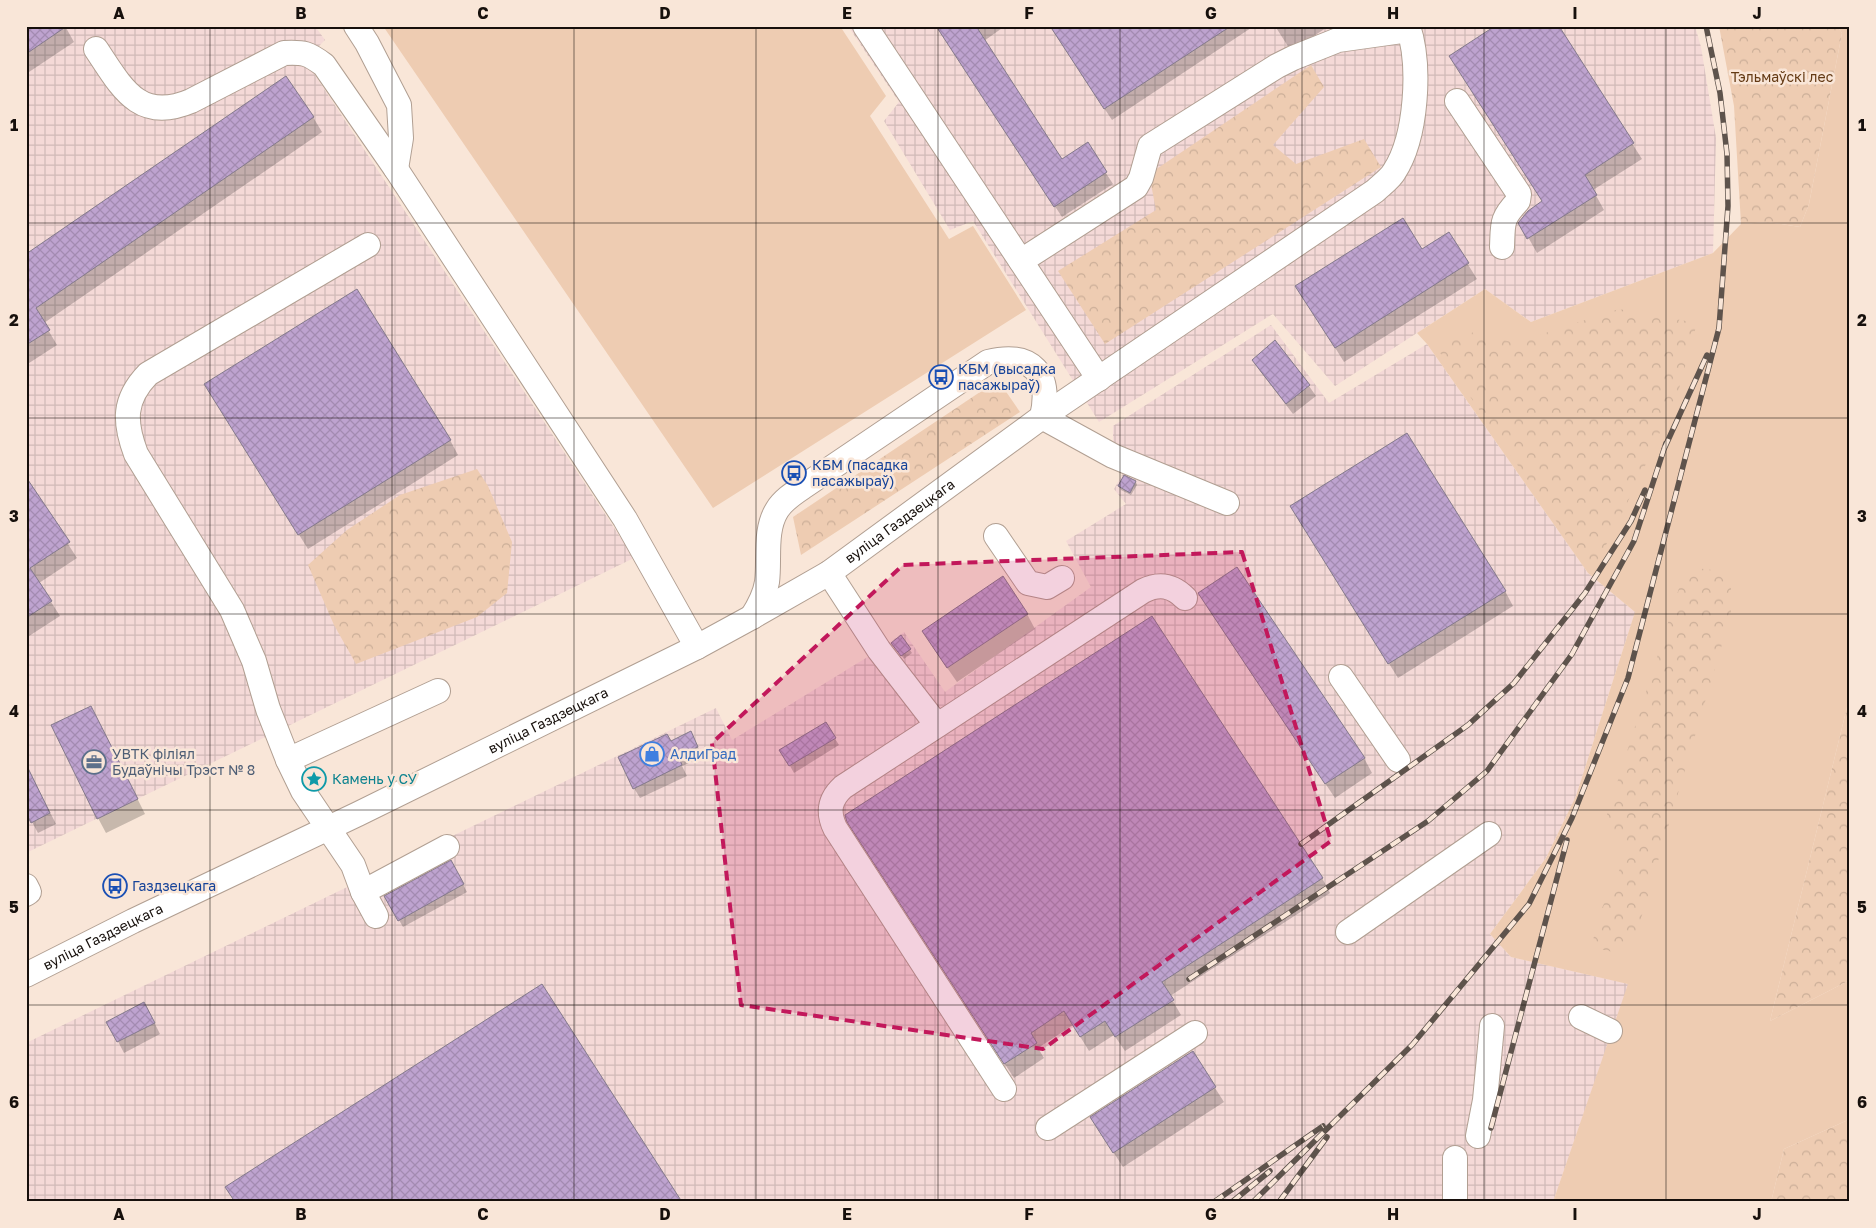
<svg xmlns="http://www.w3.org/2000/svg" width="1876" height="1228" viewBox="0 0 1876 1228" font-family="'Golos Text',sans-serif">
<defs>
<pattern id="industrial-grid" width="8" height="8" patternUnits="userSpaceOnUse" patternTransform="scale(1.25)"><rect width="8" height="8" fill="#f4d9d7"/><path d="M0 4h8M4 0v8" fill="none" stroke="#d0b9b7"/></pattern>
<pattern id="forest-crowns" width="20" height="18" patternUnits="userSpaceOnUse" patternTransform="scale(1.25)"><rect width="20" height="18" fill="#eeccb2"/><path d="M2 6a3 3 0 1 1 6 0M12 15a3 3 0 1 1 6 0" fill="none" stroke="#cbae98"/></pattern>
<pattern id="building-cross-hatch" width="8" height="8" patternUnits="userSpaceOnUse" patternTransform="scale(1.25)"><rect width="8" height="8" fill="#bea3cf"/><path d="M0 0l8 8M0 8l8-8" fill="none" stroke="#a38bb1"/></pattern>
</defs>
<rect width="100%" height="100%" fill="#f9e6d8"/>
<!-- industrial -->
<path fill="url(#industrial-grid)" d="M26 26H315L325 40 305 60 634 558 26 853Z
M848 26H1695L1701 47 1716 138 1713 253 1531 322 1485 289 1335 386 1273 314 1099 422 973 221 950 230 884 121 899 102Z
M1271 325 1329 403 1427 344 1588 573 1635 612 1576 796 1546 858 1490 934 1511 957 1629 984 1553 1202H26V1043L716 708 732 740 879 650 904 632 945 692 1091 587 1066 541 1126 504 1114 489 1123 473 1113 468V426Z"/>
<!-- green -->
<path fill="#eeccb2" d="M383 26H840L886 96 870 116 949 239 973 226 1026 310 713 508Z
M1837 26H1850V695L1770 1021 1850 980V1119L1784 1149 1771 1202H1553L1628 984 1511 957 1490 934 1546 858 1576 796 1635 612 1588 573 1427 344 1417 333 1485 289 1531 322 1713 253 1741 224 1768 222 1800 227 1809 204 1842 33Z"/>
<!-- forest -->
<path fill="url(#forest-crowns)" d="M1719 26H1837L1842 33 1809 204 1800 227 1768 222 1741 224 1734 106Z
M1311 65 1324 87 1273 145 1296 164 1364 139 1381 167 1105 344 1058 271 1156 210 1149 174Z
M1619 309 1697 323 1679 389 1641 475 1592 573 1436 347 1474 332 1515 343Z
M998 380 1020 412 801 555 793 517Z
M477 469 488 486 512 542 507 593 477 617 356 664 334 625 308 565 347 530 400 495Z
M1695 568 1731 572V614L1635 939 1613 952 1591 947 1602 908 1627 853 1604 824 1679 588Z
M1850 695V980L1770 1021Z
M1850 1119V1202H1771L1784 1149Z"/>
<!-- shadow -->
<path fill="#0003" d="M26 26H65L74 42 26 74Z
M937 26H1005L984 41 1062 160 1087 144 1113 184 1062 217Z
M1050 26H1254L1112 120Z
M1275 26H1329L1291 51Z
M1557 26 1642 159 1593 190 1604 210 1537 253 1520 223 1543 202Z
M313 117 322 132 44 323 57 345 26 365V256Z
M1449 234 1477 279 1344 362 1306 301 1422 251Z
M1253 360 1309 386 1316 396 1293 414 1260 371Z
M214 399 450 440 458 455 308 549Z
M26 479 77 558 39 583 60 616 26 638Z
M1136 482 1137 485 1131 495 1121 490 1119 486Z
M1300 521 1505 591 1513 606 1398 678Z
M1208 608 1364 758 1372 773 1335 798Z
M1027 614 1035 629 957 682 932 646Z
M901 637 912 653 904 659 894 646Z
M99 722 145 814 106 833 98 818Z
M825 723 839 745 794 773 781 750Z
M671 742 696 743 703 757 682 766 687 776 640 798 634 788Z
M26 765 56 824 38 833 32 822Z
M857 837 1322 878 1330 893 1170 996 1181 1015 1125 1051 1114 1035 1089 1051 1073 1025 1038 1048 1044 1058 1014 1078Z
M451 862 467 892 403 927 386 897Z
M150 1014 160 1034 124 1053 108 1022Z
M1192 1052 1224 1102 1123 1167 1091 1118Z"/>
<!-- building -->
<path fill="url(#building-cross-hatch)" stroke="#847a8b" d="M26 26H67L26 54Z
M936 26H976L1062 159 1088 142 1107 172 1054 207Z
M1050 26H1231L1104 109Z
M1495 26H1559L1634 143 1585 175 1597 195 1527 239 1518 223 1528 211 1542 201 1449 56Z
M286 76 314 117 36 308 50 330 26 345V254Z
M1403 218 1422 249 1449 232 1469 263 1335 348 1295 286Z
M357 289 451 440 298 535 204 384Z
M1275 340 1310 385 1286 404 1252 360Z
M1407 433 1506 591 1388 664 1290 506Z
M1124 475 1136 481 1130 493 1118 486Z
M26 477 70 542 30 568 52 601 26 618Z
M1237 567 1365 758 1325 784 1198 593Z
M1003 576 1028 614 947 668 922 631Z
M1152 616 1323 878 1162 982 1174 1000 1115 1037 1105 1021 1080 1037 1064 1011 1031 1033 1037 1043 1004 1064 847 822 845 815Z
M901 635 911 649 901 656 891 643Z
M91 706 138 799 97 819 51 725Z
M826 722 836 738 789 766 779 750Z
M691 731 698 747 678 755 682 765 633 789 618 757 667 734 671 741Z
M26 764 50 813 31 823 26 813Z
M451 860 464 884 398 921 384 896Z
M542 984 682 1202H235L225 1187Z
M144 1002 155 1023 117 1042 106 1022Z
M1193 1051 1216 1087 1113 1153 1090 1117Z"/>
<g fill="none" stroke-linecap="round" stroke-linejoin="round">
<!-- minor casing -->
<g stroke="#b19f92" stroke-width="26">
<g id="minor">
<path d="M356 26 367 43 399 105 401 138 396 169"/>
<path d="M865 26 1099 379"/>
<path d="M96 49C122 88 139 123 191 101L284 53C304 52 308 53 324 65L396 169 625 519 697 647"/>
<path d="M1457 101 1519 194 1518 201C1501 219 1503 223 1502 247"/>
<path d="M368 245 148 374C123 400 124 422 136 454L232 610 254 661 268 709 288 760 303 791 353 865 363 892 376 916"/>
<path d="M1021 261 1136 187 1141 178 1150 146 1277 66 1293 58 1338 40 1409 30"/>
<path d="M1042 417 1113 456 1227 503"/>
<path d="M996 536 1028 583 1047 587 1062 578"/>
<path d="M829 573 879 650 937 725"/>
<path d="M752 617C759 606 765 595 767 582 770 559 764 531 777 510 783 500 794 493 803 487L988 362C1032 351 1052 374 1042 417"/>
<path d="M1341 677 1398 760"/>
<path d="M288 760 438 691"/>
<path d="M26 886 29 892 26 894"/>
<path d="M363 892 447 847"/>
<path d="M1348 932 1489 834"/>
<path id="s1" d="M26 975 133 921 358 814 697 647 752 617 829 573 1042 417 1375 191C1381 185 1390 179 1394 172 1417 137 1421 65 1408 26"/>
<path d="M1581 1017 1610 1031"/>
<path d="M1004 1089 835 828C827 811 830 799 843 787L1143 591C1159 583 1172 585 1185 598"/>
<path d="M1048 1128 1195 1033"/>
<path d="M1478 1136 1485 1100 1492 1026"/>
<path d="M1455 1158V1202"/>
</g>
</g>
<!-- minor -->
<use href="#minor" stroke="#fff" stroke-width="24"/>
<!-- rail casing -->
<g stroke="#5e534c" stroke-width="5.5">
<path id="rail" d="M1664 449 1707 355
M1301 844 1468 725 1514 683 1585 593 1631 521 1645 490
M1189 979 1428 821 1487 771 1572 654 1634 541 1666 443
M1491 1128 1567 840
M1214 1202 1323 1126
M1232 1202 1270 1171
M1253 1202 1412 1045 1529 904 1572 818 1628 678 1719 328 1728 206 1727 154 1720 93 1706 26
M1279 1202 1327 1137"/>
</g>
<!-- rail -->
<use href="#rail" stroke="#f9e6d8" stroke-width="4" stroke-dasharray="11" stroke-linecap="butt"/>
</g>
<!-- marked area -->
<path fill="#c2185b" fill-opacity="0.2" stroke="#c2185b" stroke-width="4" stroke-dasharray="10 6" stroke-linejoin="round" d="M1242 552 1331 841 1043 1049 741 1005 712 743 903 565Z"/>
<!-- grid -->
<path fill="none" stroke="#17100c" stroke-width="1" stroke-opacity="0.55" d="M210 26V1202M392 26V1202M574 26V1202M756 26V1202M938 26V1202M1120 26V1202M1302 26V1202M1484 26V1202M1666 26V1202M26 223H1850M26 418H1850M26 614H1850M26 810H1850M26 1005H1850"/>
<!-- icons -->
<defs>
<g id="bus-ring" transform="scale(1.25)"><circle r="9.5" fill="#f9e6d8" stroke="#1a4fb4" stroke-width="1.5"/><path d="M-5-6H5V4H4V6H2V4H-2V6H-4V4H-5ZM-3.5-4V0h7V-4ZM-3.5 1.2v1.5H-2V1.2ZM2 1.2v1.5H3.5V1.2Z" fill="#1a4fb4"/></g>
<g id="shop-ring" transform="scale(1.25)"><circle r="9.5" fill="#f9e6d8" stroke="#3f7fe0" stroke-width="1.5"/><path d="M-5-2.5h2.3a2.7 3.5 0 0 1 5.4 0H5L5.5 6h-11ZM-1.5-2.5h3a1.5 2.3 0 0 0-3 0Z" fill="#3f7fe0"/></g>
<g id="office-ring" transform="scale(1.25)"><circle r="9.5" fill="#f9e6d8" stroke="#5c6f8a" stroke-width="1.5"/><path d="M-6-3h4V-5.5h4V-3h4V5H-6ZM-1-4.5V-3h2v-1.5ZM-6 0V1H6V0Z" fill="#5c6f8a"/></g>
<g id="sight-ring" transform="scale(1.25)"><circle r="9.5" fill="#f9e6d8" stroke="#0f9aa8" stroke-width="1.5"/><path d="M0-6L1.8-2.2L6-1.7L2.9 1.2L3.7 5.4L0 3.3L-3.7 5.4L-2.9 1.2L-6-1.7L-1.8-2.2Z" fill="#0f9aa8"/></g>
</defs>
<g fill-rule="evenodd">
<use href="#bus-ring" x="941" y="377"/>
<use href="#bus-ring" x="794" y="473"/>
<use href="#shop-ring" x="652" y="754"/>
<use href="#office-ring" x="94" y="762"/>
<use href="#sight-ring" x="314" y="779"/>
<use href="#bus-ring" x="115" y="886"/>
</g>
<g text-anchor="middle" stroke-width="5" stroke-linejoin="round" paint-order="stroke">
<!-- park labels -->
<g font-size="14" fill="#643a14" stroke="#f9e6d8">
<text x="1782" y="82">Тэльмаўскі лес</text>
</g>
<!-- transit labels -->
<g font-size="14" fill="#164399" stroke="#f9e6d8" text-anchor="start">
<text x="958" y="374">КБМ (высадка<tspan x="958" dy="16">пасажыраў)</tspan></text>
<text x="812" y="470">КБМ (пасадка<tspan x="812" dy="16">пасажыраў)</tspan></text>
<text x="132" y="891">Газдзецкага</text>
</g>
<!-- street labels -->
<g font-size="14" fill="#17100c" stroke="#f9e6d8">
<text dy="5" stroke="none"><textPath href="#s1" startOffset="986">вуліца Газдзецкага</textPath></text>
<text dy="5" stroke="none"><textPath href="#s1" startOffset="581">вуліца Газдзецкага</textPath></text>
<text dy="5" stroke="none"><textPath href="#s1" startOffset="86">вуліца Газдзецкага</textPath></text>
</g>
<!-- service labels -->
<g font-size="14" fill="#4e5e75" stroke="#f9e6d8" text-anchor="start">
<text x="112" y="759">УВТК філіял<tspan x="112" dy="16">Будаўнічы Трэст № 8</tspan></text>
</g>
<!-- shop labels -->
<g font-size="14" fill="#366cbe" stroke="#f9e6d8" text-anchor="start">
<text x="670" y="759">АлдиГрад</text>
</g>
<!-- culture labels -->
<g font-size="14" fill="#0d838f" stroke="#f9e6d8" text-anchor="start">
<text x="332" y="784">Камень у СУ</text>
</g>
</g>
<!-- border -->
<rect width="1876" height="1228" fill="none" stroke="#f9e6d8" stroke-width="55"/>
<rect x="28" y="28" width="1820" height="1172" fill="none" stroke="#17100c" stroke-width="2"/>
<g font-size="16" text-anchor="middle" font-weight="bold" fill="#17100c">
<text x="119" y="19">A</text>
<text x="301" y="19">B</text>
<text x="483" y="19">C</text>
<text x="665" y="19">D</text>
<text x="847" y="19">E</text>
<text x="1029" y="19">F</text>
<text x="1211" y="19">G</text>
<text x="1393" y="19">H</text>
<text x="1575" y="19">I</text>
<text x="1757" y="19">J</text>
<text x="14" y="131">1</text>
<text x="1862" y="131">1</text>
<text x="14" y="326">2</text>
<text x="1862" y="326">2</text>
<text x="14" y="522">3</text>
<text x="1862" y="522">3</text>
<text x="14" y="717">4</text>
<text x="1862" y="717">4</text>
<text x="14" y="913">5</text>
<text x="1862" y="913">5</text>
<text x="14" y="1108">6</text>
<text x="1862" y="1108">6</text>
<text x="119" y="1220">A</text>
<text x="301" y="1220">B</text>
<text x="483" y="1220">C</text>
<text x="665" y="1220">D</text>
<text x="847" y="1220">E</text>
<text x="1029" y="1220">F</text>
<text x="1211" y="1220">G</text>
<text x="1393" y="1220">H</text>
<text x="1575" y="1220">I</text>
<text x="1757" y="1220">J</text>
</g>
</svg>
